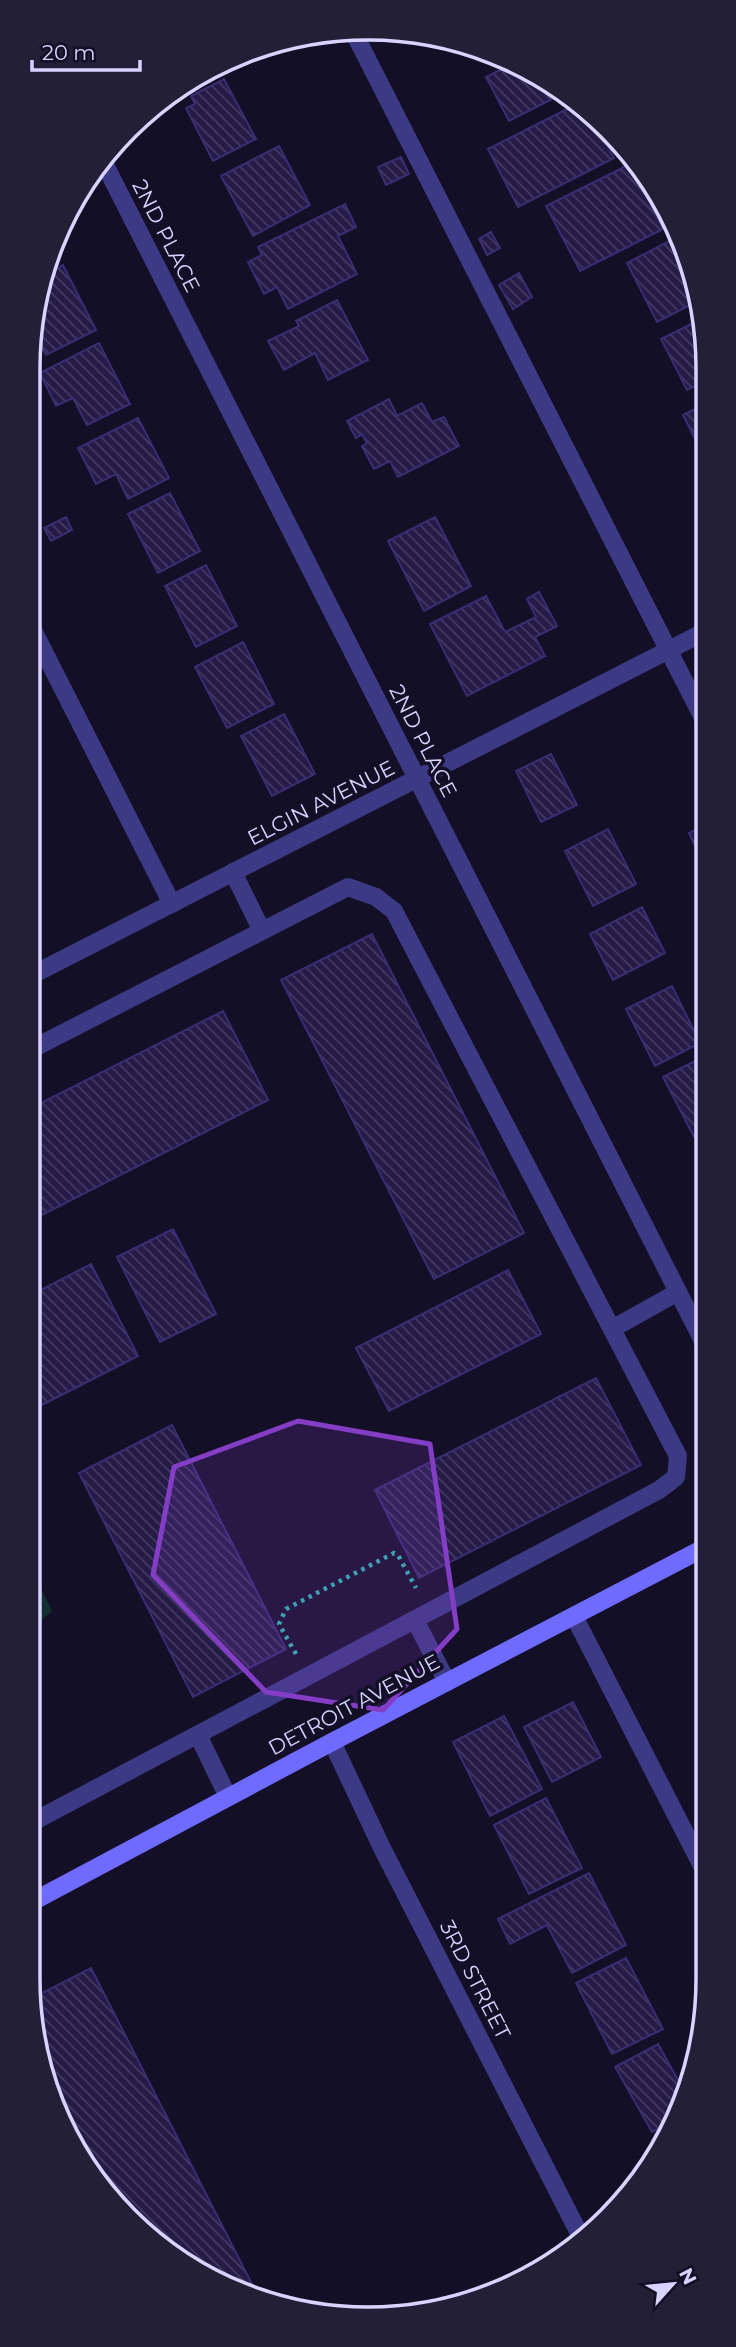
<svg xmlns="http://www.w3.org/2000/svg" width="736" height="2347" viewBox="0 0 736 2347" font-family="Montserrat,sans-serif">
<defs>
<pattern id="building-back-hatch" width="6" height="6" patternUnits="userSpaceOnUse" patternTransform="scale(1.75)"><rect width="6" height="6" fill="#241b47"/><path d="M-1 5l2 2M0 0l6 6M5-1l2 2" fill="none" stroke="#433b63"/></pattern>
</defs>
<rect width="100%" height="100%" fill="#130f26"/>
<!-- green -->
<path fill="#12302f" d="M30 1566 52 1611 29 1631Z"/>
<!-- building -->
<path fill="url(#building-back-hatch)" stroke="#3b2d73" stroke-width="2" d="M512 64 538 73 564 93 509 121 486 77Z
M224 79 256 139 213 161 186 108 195 104 191 96Z
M577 104 592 115 614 158 518 207 488 149Z
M279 146 310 205 253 236 221 176Z
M401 157 409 174 386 185 378 167Z
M630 164 663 229 580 271 546 206Z
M345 204 356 227 338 236 357 274 288 309 277 287 264 294 248 262 262 255 258 247Z
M491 232 500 248 487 255 479 239Z
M669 241 698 301 657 322 627 263Z
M63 265 96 330 46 355 34 334 35 301 46 274Z
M519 273 532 297 513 309 499 285Z
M337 300 368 360 328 380 315 353 284 370 268 341 299 326 296 321Z
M703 318 705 381 687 390 661 339Z
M99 343 130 404 87 425 73 398 56 406 40 373Z
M389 399 397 416 422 403 432 422 444 417 459 446 398 477 390 461 374 469 362 446 367 443 362 434 356 438 347 421Z
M705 404V459L683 415Z
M138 418 169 478 128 499 116 474 96 484 78 448Z
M170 493 200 551 158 573 128 514Z
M66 517 72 530 51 541 44 528Z
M435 517 471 586 424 611 388 541Z
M206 565 237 626 196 647 165 586Z
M539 592 557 626 535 637 545 656 467 696 430 624 486 596 505 632 536 617 527 599Z
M243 642 274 704 227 728 195 667Z
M284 714 315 774 272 796 241 736Z
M551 754 577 805 541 822 516 771Z
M703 826 704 858 701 859 689 833Z
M608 829 636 884 593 906 565 851Z
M642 907 665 953 613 980 590 934Z
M372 934 524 1233 434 1279 281 980Z
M672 986 700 1043 655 1066 626 1009Z
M223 1011 268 1100 42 1215 31 1193V1108Z
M703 1057V1133L694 1137 663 1077Z
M173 1229 216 1314 160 1342 117 1257Z
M91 1264 138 1356 30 1411 31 1295Z
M508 1270 541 1334 389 1411 356 1348Z
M596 1378 641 1465 419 1578 375 1490Z
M172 1425 286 1649 193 1697 79 1473Z
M573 1702 601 1757 552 1782 524 1727Z
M504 1716 542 1789 490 1816 453 1742Z
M546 1798 582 1868 529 1894 494 1825Z
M589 1873 626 1945 572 1973 547 1925 510 1944 498 1919Z
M626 1958 663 2029 612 2054 576 1983Z
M91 1968 258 2296 217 2284 113 2203 54 2109 32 1998Z
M658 2044 683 2089 669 2123 652 2132 615 2067Z"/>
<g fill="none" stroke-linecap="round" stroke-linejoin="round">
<!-- path -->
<path stroke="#2fb8b0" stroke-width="4.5" stroke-dasharray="3.5 5" stroke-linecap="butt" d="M296 1654 279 1624 286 1609 394 1553 398 1555 416 1588"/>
<!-- lane -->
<path stroke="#3d3a85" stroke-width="18" d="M355 35 704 720
M33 630 172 904
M233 872 262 931
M612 1329 678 1292
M574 1616 702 1866
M415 1620 447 1682
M198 1735 228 1797
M29 1824 659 1490 676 1477 678 1456 394 911 376 897 348 887 32 1049"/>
<!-- street -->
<path stroke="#3d3a85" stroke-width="18" d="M103 161 703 1341
M32 975 704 632
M332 1742 382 1848 581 2237"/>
<!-- secondary -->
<path stroke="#6f6bff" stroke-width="18" d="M28 1904 332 1742 702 1549"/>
</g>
<!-- marked area -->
<path fill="#843dc5" fill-opacity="0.2" stroke="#843dc5" stroke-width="5" stroke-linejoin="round" d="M298 1421 430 1444 457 1629 383 1710 266 1692 153 1575 174 1467Z"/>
<g text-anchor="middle" stroke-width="7" stroke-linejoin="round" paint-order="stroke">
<!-- street labels -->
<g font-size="21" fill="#d9d4ff" stroke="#130f26">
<text transform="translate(166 236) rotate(63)" y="7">2ND PLACE</text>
<text transform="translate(423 741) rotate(63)" y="7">2ND PLACE</text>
<text transform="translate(321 803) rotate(-27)" y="7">ELGIN AVENUE</text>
<text transform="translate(354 1705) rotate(-28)" y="7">DETROIT AVENUE</text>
<text transform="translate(475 1980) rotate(63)" y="7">3RD STREET</text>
</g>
</g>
<!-- crop -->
<path d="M0 0H736V2347H0ZM368 40H368A328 328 0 0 1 696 368V1979A328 328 0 0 1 368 2307H368A328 328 0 0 1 40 1979V368A328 328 0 0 1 368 40Z" fill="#231f37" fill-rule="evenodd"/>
<path fill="none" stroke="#d9d4ff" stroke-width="3.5" d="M368 40H368A328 328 0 0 1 696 368V1979A328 328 0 0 1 368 2307H368A328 328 0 0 1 40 1979V368A328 328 0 0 1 368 40Z"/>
<!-- north arrow -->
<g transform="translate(673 2284) rotate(63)" stroke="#130f26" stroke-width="5" paint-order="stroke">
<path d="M0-5L12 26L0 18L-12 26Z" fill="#d9d4ff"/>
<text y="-10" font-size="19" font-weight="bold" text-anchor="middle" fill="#d9d4ff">N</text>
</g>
<!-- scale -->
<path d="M32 60v10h108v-10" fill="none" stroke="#d9d4ff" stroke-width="3.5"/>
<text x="42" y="60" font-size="21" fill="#d9d4ff" stroke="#130f26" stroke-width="5" paint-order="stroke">20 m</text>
</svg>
